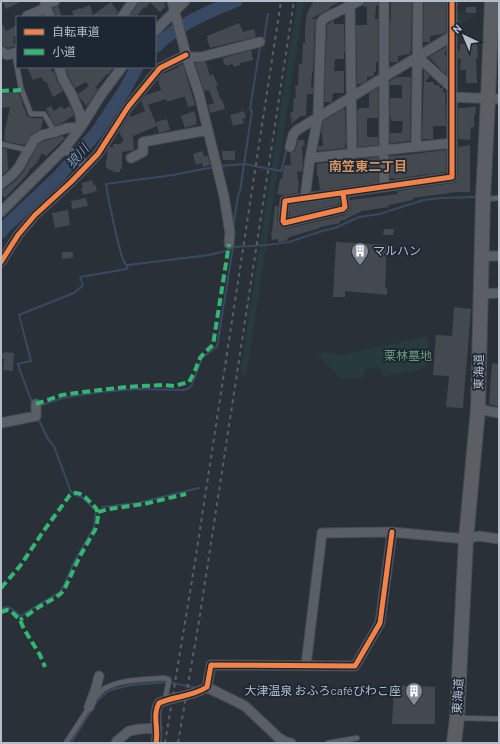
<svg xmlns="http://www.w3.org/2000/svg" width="500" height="744" viewBox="0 0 500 744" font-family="Barlow,'Noto Sans JP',sans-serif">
<rect width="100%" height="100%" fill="#2a3038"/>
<!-- green -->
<path fill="#273a3e" d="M297 1H308L304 2 246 376 240 375Z
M456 8 458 9V13H463L465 15H475V16L455 28Z
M428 336 430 361 421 370 383 376 381 370 379 368H366L363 377 339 378 317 354 324 353 341 355Z"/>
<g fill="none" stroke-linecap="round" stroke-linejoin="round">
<!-- stream -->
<path stroke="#384963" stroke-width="2" d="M263 40 264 39 268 14
M421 49 449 32
M387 70 414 54
M371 80 381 74
M220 166 244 164 281 171 284 160 287 147
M233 228 238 196 240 191 244 164 252 111 250 109 260 46
M127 266C122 261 121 252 119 246 114 225 109 205 106 184L173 175 214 167
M33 403 29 395 18 365V364L31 361 19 315 74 293 83 285 80 277 127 269 128 265 209 255 230 250 231 246
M39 406 63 398 101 392 138 389 184 390 189 388 192 385 202 358 208 353 217 347 233 247 267 245 289 242 322 231 335 228 359 217 380 214 423 200 441 198 475 197
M38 418 48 439 54 446 71 492 75 495 82 497 95 510
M102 507 137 503 199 488
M1 609C3 608 5 607 7 607 13 608 17 614 21 616L28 611 60 592 66 581 73 564 94 527 96 510
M205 692 227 702
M94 706 97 701 107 692 114 689 131 685 167 682 193 687 198 689
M236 706 245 712 277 743
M71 743 92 709"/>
<!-- river -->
<path stroke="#384963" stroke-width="13" d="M155 47C175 27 209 11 236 1
M1 232 4 228 60 175 97 132 124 91 137 67"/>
</g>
<!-- building -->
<path fill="#444950" d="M2 1H22L6 9Z
M139 1H166L164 4 166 6 160 12 150 2 146 8 144 7 137 16 135 14 133 17H129L138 4Z
M314 1H342L330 7 331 8 311 19H316L315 22 313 72H312L311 87H313V94H307L306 116H301L291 124 292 117H290L291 112H293L294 98H296L295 86H298L299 64H302L303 43H305V29L307 13Z
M365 1H378V5L376 6 375 19H378V62H376V72H374V76L367 77V81L361 84H357L356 25H367V6L364 7 363 5Z
M391 1H412L411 51H410V54L398 56V62H390V21H391Z
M424 1H446V32L443 34 430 36V42H423Z
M111 2 118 12 116 17H74L72 11 80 8V9L90 5 93 15Z
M58 6 62 17H56L53 8Z
M466 7H476V13H466Z
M334 20V24H344L345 52H344V59H335L334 71H344V93H333L332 102H324L327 25Z
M1 21 6 31 17 25V35L13 37 15 40 13 41 16 46 8 48 3 46 1 41Z
M239 23 243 32 254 29 256 37 210 48 207 39H208L207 36Z
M468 42H477L478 58H476L477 83H466V70H460L461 59H458V51H460V44L468 43Z
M446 47V51L444 52 446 57V73L445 74 429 57Z
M251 50 253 60 240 63V65L233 67V64L226 66V64L224 65 223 58Z
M206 62 210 76 213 74 218 86 216 87 221 100 222 99 225 109 210 113 208 105 214 103 209 90 204 91 195 63Z
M183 64 195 105 188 107 185 97H182L167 102 166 99 148 105 157 126 133 136 134 150 122 152V169H120V172H113V170H108V168H106V160H107V151L109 147H113V144H121V142L124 141 119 132 130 115 131 117 145 111 141 100 146 95 161 90 158 80 163 74 179 67 178 66Z
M27 67H50L52 72 54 71 57 81 63 91 53 97 46 81 44 82 42 77 33 80Z
M65 67H114L108 75 107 74 95 88 98 89 88 104 86 106 82 100H81L78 94 89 86 86 82 75 88 69 77Z
M424 70 430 76 425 82H434V85H439L440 88H443V92H445L446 126H433V139H422Z
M397 77H411L410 141 392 143H390V133H402L403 121H391V117H390V98H402V85H390V81Z
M378 88V118H367V137H378V145L358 147 357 110H359V108H369V93Z
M18 91 22 101 23 107H24L27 116 31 118H39L43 119 41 129 31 135 24 145 4 141 5 134H4L10 107 1 108V94Z
M51 106 54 111 61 106 64 109 70 106 74 115 62 123 55 126 46 109Z
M467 107H476L475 115H474V127H471L470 140 458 139V108H466Z
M344 108 345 111 346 143H345V148L318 151V146H323L322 134H321L323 121 333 115H335V114Z
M194 111 197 120 196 121 197 124 185 128 181 116Z
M244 111 246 118 242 119 244 123 233 126 230 115Z
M167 119 170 130 159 133 156 122Z
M62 136 65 138 62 141 46 156 42 153 36 164H35L32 168H31L26 176 5 198 1 195V190L5 189 17 179 24 171 38 144 44 141Z
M298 140H304L305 146H302L303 163 302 171 297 172 299 185 298 186V193L284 195 277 194 280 179H282L284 165H291L290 153 295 151Z
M470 145V192H457L413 198V200L389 205V207L362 211 344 220 340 221V223L320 227V228L293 236 287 238 288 240 278 242V239L272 240 271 233 272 232 275 206H278L277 220 278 224 281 228 285 229 345 215 351 209 350 200 398 194 397 191 453 183 456 182 458 177V147Z
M1 148 7 149 8 170 1 176Z
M446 150V172L421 175 394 179V178H390V156L404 155Z
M202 151 205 157 208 156 210 165 203 167 202 163 196 165 193 154Z
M222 151H235V160H223Z
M378 157V182L320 190 318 176H317V164Z
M92 180 93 185 95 184 97 191 83 195 81 188H83L82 183Z
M86 198 88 206 72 209 71 201Z
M338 199V204L290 216V206Z
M68 210 70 225 55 228 52 213Z
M384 229H394L393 235H383Z
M336 242 387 245 385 288H387V295L345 291V297H333Z
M62 252H73V258L62 259Z
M454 307 471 309 463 408 446 407 449 376 433 375 436 335 452 336Z
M5 352 14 353 13 371 3 370 4 359 1 358V353H5Z
M492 363 499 364V407L489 404Z
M394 685 435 687V724H392Z"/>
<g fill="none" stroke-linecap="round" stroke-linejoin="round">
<!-- service casing -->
<g stroke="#484c53" stroke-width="6">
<path id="service" d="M14 52 17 66
M17 67 21 88 31 114H44L55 132
M1 144 28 150
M484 199 499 198
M95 698C98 695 101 691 104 689 120 679 145 680 163 678L168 679 169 680 165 700
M459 718 499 719
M66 743 90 706
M328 743 357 738"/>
</g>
<!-- minor casing -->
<g stroke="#484c53" stroke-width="11">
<path id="minor" d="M172 1 186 55 199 94 224 196 230 233 229 244
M384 1V187
M350 6 352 154
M28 17 27 16 46 8
M50 17 45 4 55 1
M122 17 133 1
M155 31 185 1
M1 51 7 55 17 52
M187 57H201L260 42
M418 57 452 88
M452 97 499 99
M290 147 293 135 297 130 452 36
M416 147 418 1
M65 148 86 166
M131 158 143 152V142L208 130
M310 158 452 143
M1 184 13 174 19 167 34 140 42 135 55 132 67 128 81 127 80 114 72 95 63 79 59 67
M343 193 345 207 343 209 284 223 283 221 285 201 452 177V1
M305 198 310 158 318 117 321 22 325 18 359 1
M1 212 65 148 81 127 101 95 122 67
M481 256H499
M1 262 18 235 35 215 71 182 98 154 128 107 160 68 186 55
M481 294 499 293
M478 409 499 413
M1 423 36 416V404
M306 665 322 533 392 532 466 539 479 536 499 539
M207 687 245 706 279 738 286 742 291 743
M89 707 96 688 99 676
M116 743 117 741 129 731 140 729 157 728
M156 743C159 730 152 715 159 703 174 696 192 697 207 687L211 665 355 666 380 623 392 532"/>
</g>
<!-- trunk casing -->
<g stroke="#474c53" stroke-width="16">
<path id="trunk" d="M454 743 457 718 466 539 478 409 483 199 488 99 492 1"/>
</g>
<!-- service -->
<use href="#service" stroke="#5a5e66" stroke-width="4.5"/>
<!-- minor -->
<use href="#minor" stroke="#5a5e66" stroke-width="9"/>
<!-- trunk -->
<use href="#trunk" stroke="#5b5f64" stroke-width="14"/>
<!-- rail -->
<path stroke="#595d64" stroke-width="2" stroke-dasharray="4 4" stroke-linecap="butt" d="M165 743 195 562 281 1
M178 743 200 615 294 1"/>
<!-- quiet -->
<path stroke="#33b770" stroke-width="4" stroke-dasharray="8 4" stroke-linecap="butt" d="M1 91 22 90
M36 404 62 395 83 392 126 387 162 385 174 386 189 382 194 373 200 358 204 353 213 345 229 244
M98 512 109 509 144 504 186 494
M1 588 20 566 45 529 70 495C79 489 86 498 92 504 94 506 97 508 97 511 99 517 97 525 95 530L80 556 64 590C58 598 48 601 39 607 33 611 26 616 20 620
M1 612 7 610 11 611 20 620 24 629 40 655 45 667"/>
<!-- cycleway casing -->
<g stroke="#1d2633" stroke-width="8">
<path id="cycleway" d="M343 193 345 207 343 209 284 223 283 221 285 201 452 177V1
M1 262 18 235 35 215 71 182 98 154 128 107 160 68 186 55
M156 743C159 730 152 715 159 703 174 696 192 697 207 687L211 665 355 666 380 623 392 532"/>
</g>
<!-- cycleway -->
<use href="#cycleway" stroke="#f48246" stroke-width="5"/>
</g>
<!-- icons -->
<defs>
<g id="building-pin" transform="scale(0.9)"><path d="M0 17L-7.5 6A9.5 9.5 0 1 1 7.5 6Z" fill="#848b96" stroke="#1d2633"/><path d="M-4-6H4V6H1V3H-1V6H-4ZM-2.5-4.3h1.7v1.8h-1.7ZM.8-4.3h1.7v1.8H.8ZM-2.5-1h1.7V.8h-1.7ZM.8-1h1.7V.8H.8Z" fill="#fff"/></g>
</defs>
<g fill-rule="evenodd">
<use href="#building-pin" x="360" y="251"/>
<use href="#building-pin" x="414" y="691"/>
</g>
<g text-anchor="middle" stroke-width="3.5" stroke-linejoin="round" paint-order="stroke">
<!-- poi labels -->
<g font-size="12" fill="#b4bcc9" stroke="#1d2633" text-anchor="start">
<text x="373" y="255">マルハン</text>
<text x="401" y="695" text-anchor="end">大津温泉 おふろcaféびわこ座</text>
</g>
<!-- park labels -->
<g font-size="12" fill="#6b9a76" stroke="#1d2633">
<text x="408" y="360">栗林墓地</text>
</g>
<!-- street labels -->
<g font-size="12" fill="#b4bcc9" stroke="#1d2633">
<text transform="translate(479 372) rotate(-89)" y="4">東海道</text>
<text transform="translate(458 696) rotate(-87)" y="4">東海道</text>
</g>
<!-- water labels -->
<g font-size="13" font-style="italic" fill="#7c92b1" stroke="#1d2633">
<text transform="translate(77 156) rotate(-49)" y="5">狼川</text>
</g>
<!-- neighbourhood labels -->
<g font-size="13" font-weight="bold" fill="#d59563" stroke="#1d2633">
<text x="368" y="171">南笠東二丁目</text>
</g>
</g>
<!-- border -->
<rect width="500" height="744" fill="none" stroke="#b4bcc9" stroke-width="4"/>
<!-- legend -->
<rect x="16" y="16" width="140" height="52" fill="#1d2633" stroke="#59626f"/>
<rect x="24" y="29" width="20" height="6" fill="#f48246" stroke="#59626f"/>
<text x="52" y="36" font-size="12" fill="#b4bcc9">自転車道</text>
<rect x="24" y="49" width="20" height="6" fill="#33b770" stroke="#59626f"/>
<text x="52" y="56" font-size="12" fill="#b4bcc9">小道</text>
<!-- north arrow -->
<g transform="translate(464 36) rotate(316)" stroke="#1d2633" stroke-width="3" paint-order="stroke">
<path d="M0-3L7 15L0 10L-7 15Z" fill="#b4bcc9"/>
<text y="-6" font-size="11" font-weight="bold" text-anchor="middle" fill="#b4bcc9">N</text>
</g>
</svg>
